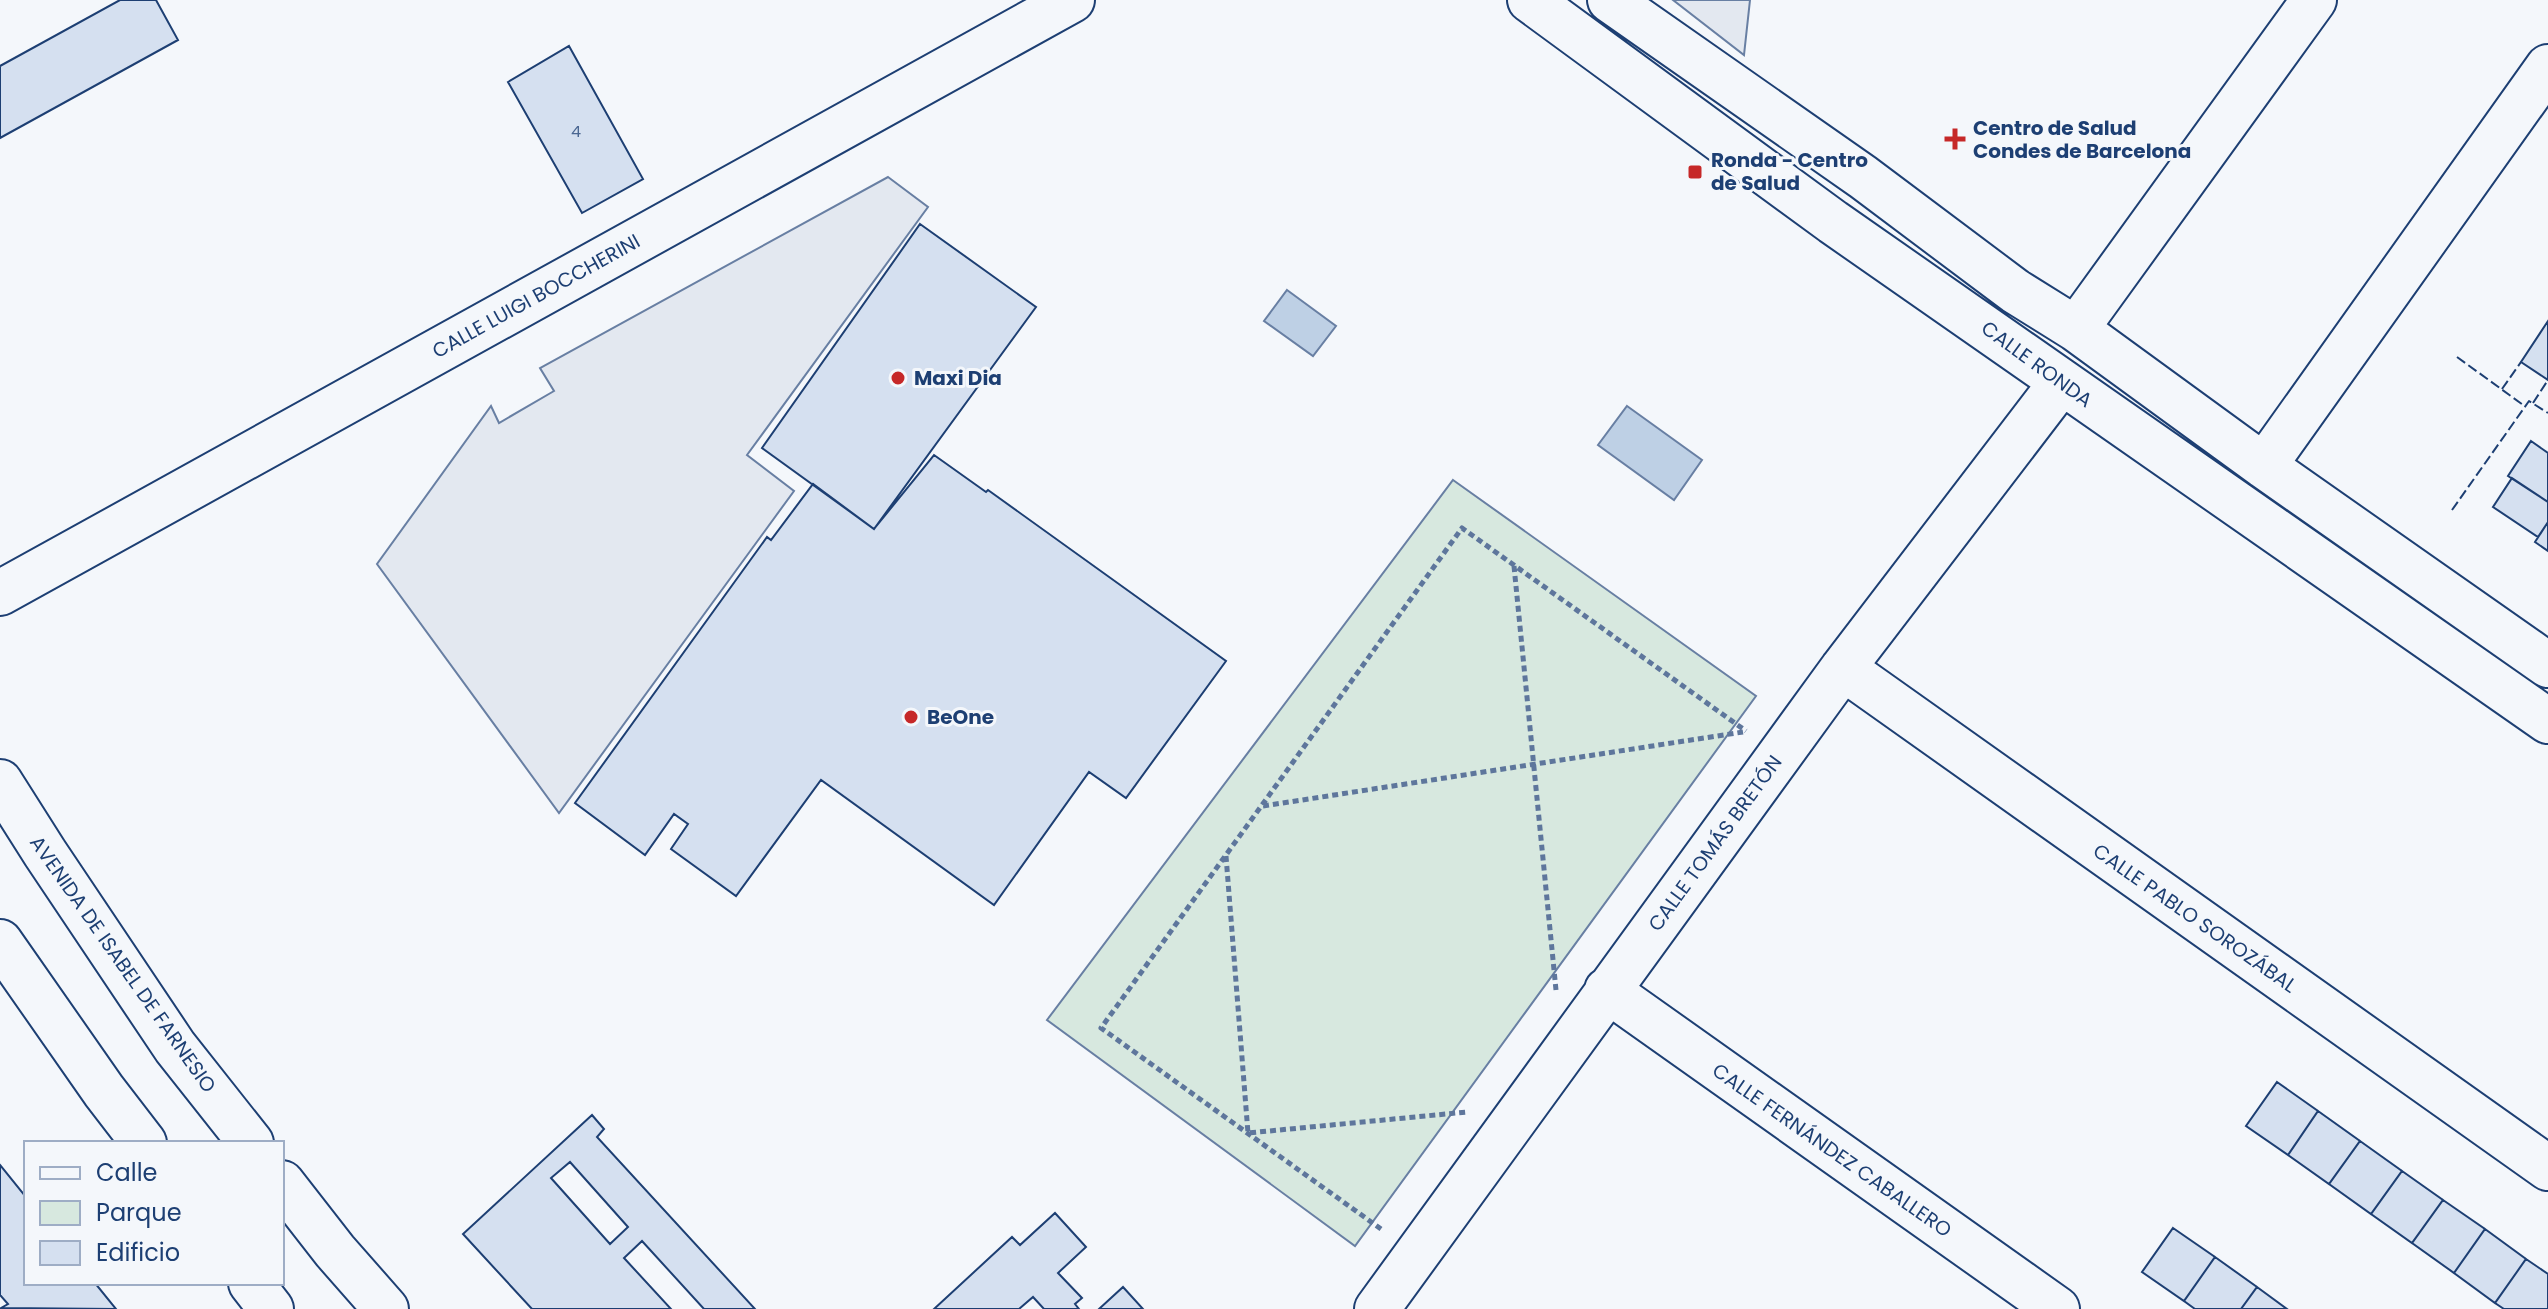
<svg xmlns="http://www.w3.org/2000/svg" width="2548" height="1309" viewBox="0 0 2548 1309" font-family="Poppins,sans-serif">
<rect width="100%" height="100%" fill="#f4f7fb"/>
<!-- green -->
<path fill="#d7e8df" stroke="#687fa3" stroke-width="2" d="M1453 480 1756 696 1355 1246 1047 1020Z"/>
<!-- parking -->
<path fill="#e3e8f0" stroke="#687fa3" stroke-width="2" d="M1673 0H1750L1744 55Z
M888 177 928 207 747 455 794 491 559 813 377 564 491 406 499 423 554 391 540 368Z"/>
<!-- water -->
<path fill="#bed0e5" stroke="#687fa3" stroke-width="2" d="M1287 290 1336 326 1313 356 1264 321Z
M1627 406 1702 460 1674 500 1598 445Z"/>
<!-- building -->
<path fill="#d5e0f0" stroke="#1d3f73" stroke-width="2" fill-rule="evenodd" d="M120 0H156L178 40 0 138V66Z
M569 46 643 179 582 213 508 82Z
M920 224 1036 307 874 529 762 448Z
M2548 321V380L2521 362Z
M2531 441 2548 453V502L2508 476Z
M934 455 986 492 988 490 1226 661 1126 798 1089 772 994 905 821 780 736 896 671 849 688 824 674 814 645 855 575 803 767 537 771 540 813 484 874 529Z
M2512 478 2548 502V522L2538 537 2493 507Z
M2548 522V551L2535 542Z
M2277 1082 2318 1111 2288 1155 2246 1126Z
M2318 1111 2360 1141 2329 1184 2288 1155Z
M592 1115 604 1129 597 1137 755 1309H704L642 1241 624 1258 671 1309H532L463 1234ZM570 1162 628 1227 610 1244 551 1178Z
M2360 1141 2402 1171 2371 1214 2329 1184Z
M0 1165 26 1197V1283H95L116 1309 1 1308 8 1304 0 1295Z
M2402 1171 2443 1200 2412 1243 2371 1214Z
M2443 1200 2485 1229 2454 1273 2412 1243Z
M1055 1213 1086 1247 1058 1273 1082 1298 1075 1304 1079 1309H1044L1033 1297 1019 1309H934L1012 1237 1020 1245Z
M2173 1228 2215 1257 2184 1301 2142 1272Z
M2485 1229 2526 1259 2495 1303 2454 1273Z
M2215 1257 2257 1287 2241 1309H2195L2184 1301Z
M2526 1259 2548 1274V1309H2504L2495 1303Z
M1123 1287 1143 1309H1099Z
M2257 1287 2287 1309H2241Z"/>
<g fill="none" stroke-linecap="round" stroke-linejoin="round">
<!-- minor casing -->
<g stroke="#1d3f73" stroke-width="48">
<path id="minor" d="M1530 0 1833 222 2548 721
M1610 0 1863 177 2015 291 2076 329 2264 466 2548 665
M2076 329 2314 0
M2264 466 2548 67
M0 593 1072 0
M1843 668 2548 1168
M0 782 45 853 175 1047 251 1143
M0 942 104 1091 144 1143
M1607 990 2057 1309
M282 1183 335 1251 386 1309
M251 1283 271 1309
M1377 1309 1843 668 2061 383"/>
</g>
<!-- path -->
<path stroke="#5e769c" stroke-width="5" stroke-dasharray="6 4" stroke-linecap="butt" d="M1514 566 1556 990
M1263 806 1743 732
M1226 856 1248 1133 1467 1112
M1381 1229 1101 1028 1462 528 1746 731"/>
<!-- minor -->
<use href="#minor" stroke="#f4f7fb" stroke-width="44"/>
<!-- fence -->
<path stroke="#1d3f73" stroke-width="2" stroke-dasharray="10 4" stroke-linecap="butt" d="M2457 357 2526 407
M2502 389 2521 362
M2533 403 2548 380
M2452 510 2529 401 2548 413"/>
</g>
<!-- markers -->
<g fill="#c62828" stroke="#f4f7fb" stroke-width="3">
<path d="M1951 127h8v8h8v8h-8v8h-8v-8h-8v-8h8z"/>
<rect x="1687" y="164" width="16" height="16" rx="4"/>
<circle cx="898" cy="378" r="8"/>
<circle cx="911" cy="717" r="8"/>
</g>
<g text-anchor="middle" stroke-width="6" stroke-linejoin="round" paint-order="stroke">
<!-- number labels -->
<g font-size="16" fill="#4b6792">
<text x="576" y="137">4</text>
</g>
<!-- poi labels -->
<g font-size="20" font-weight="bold" fill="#1d3f73" stroke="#f4f7fb" text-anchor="start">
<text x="1973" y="135">Centro de Salud<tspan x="1973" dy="23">Condes de Barcelona</tspan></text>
<text x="1711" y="167">Ronda - Centro<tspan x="1711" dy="23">de Salud</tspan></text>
<text x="914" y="385">Maxi Dia</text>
<text x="927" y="724">BeOne</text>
</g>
<!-- street labels -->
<g font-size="20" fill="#1d3f73" stroke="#f4f7fb">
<text transform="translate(536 296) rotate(-29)" y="7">CALLE LUIGI BOCCHERINI</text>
<text transform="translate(2037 364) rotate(36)" y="7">CALLE RONDA</text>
<text transform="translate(1715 843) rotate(-54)" y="7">CALLE TOMÁS BRETÓN</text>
<text transform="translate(2195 918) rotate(35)" y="7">CALLE PABLO SOROZÁBAL</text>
<text transform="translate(123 964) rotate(55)" y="7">AVENIDA DE ISABEL DE FARNESIO</text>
<text transform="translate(1832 1150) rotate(35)" y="7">CALLE FERNÁNDEZ CABALLERO</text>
</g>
</g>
<!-- legend -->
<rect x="24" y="1141" width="260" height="144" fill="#f4f7fb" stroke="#9eadc5" stroke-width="2"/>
<rect x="40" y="1167" width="40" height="12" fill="#f4f7fb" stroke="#9eadc5" stroke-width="2"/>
<text x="96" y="1181" font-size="24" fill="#1d3f73">Calle</text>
<rect x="40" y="1201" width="40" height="24" fill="#d7e8df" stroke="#9eadc5" stroke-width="2"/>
<text x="96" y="1221" font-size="24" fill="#1d3f73">Parque</text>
<rect x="40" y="1241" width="40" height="24" fill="#d5e0f0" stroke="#9eadc5" stroke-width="2"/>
<text x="96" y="1261" font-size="24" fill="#1d3f73">Edificio</text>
</svg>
